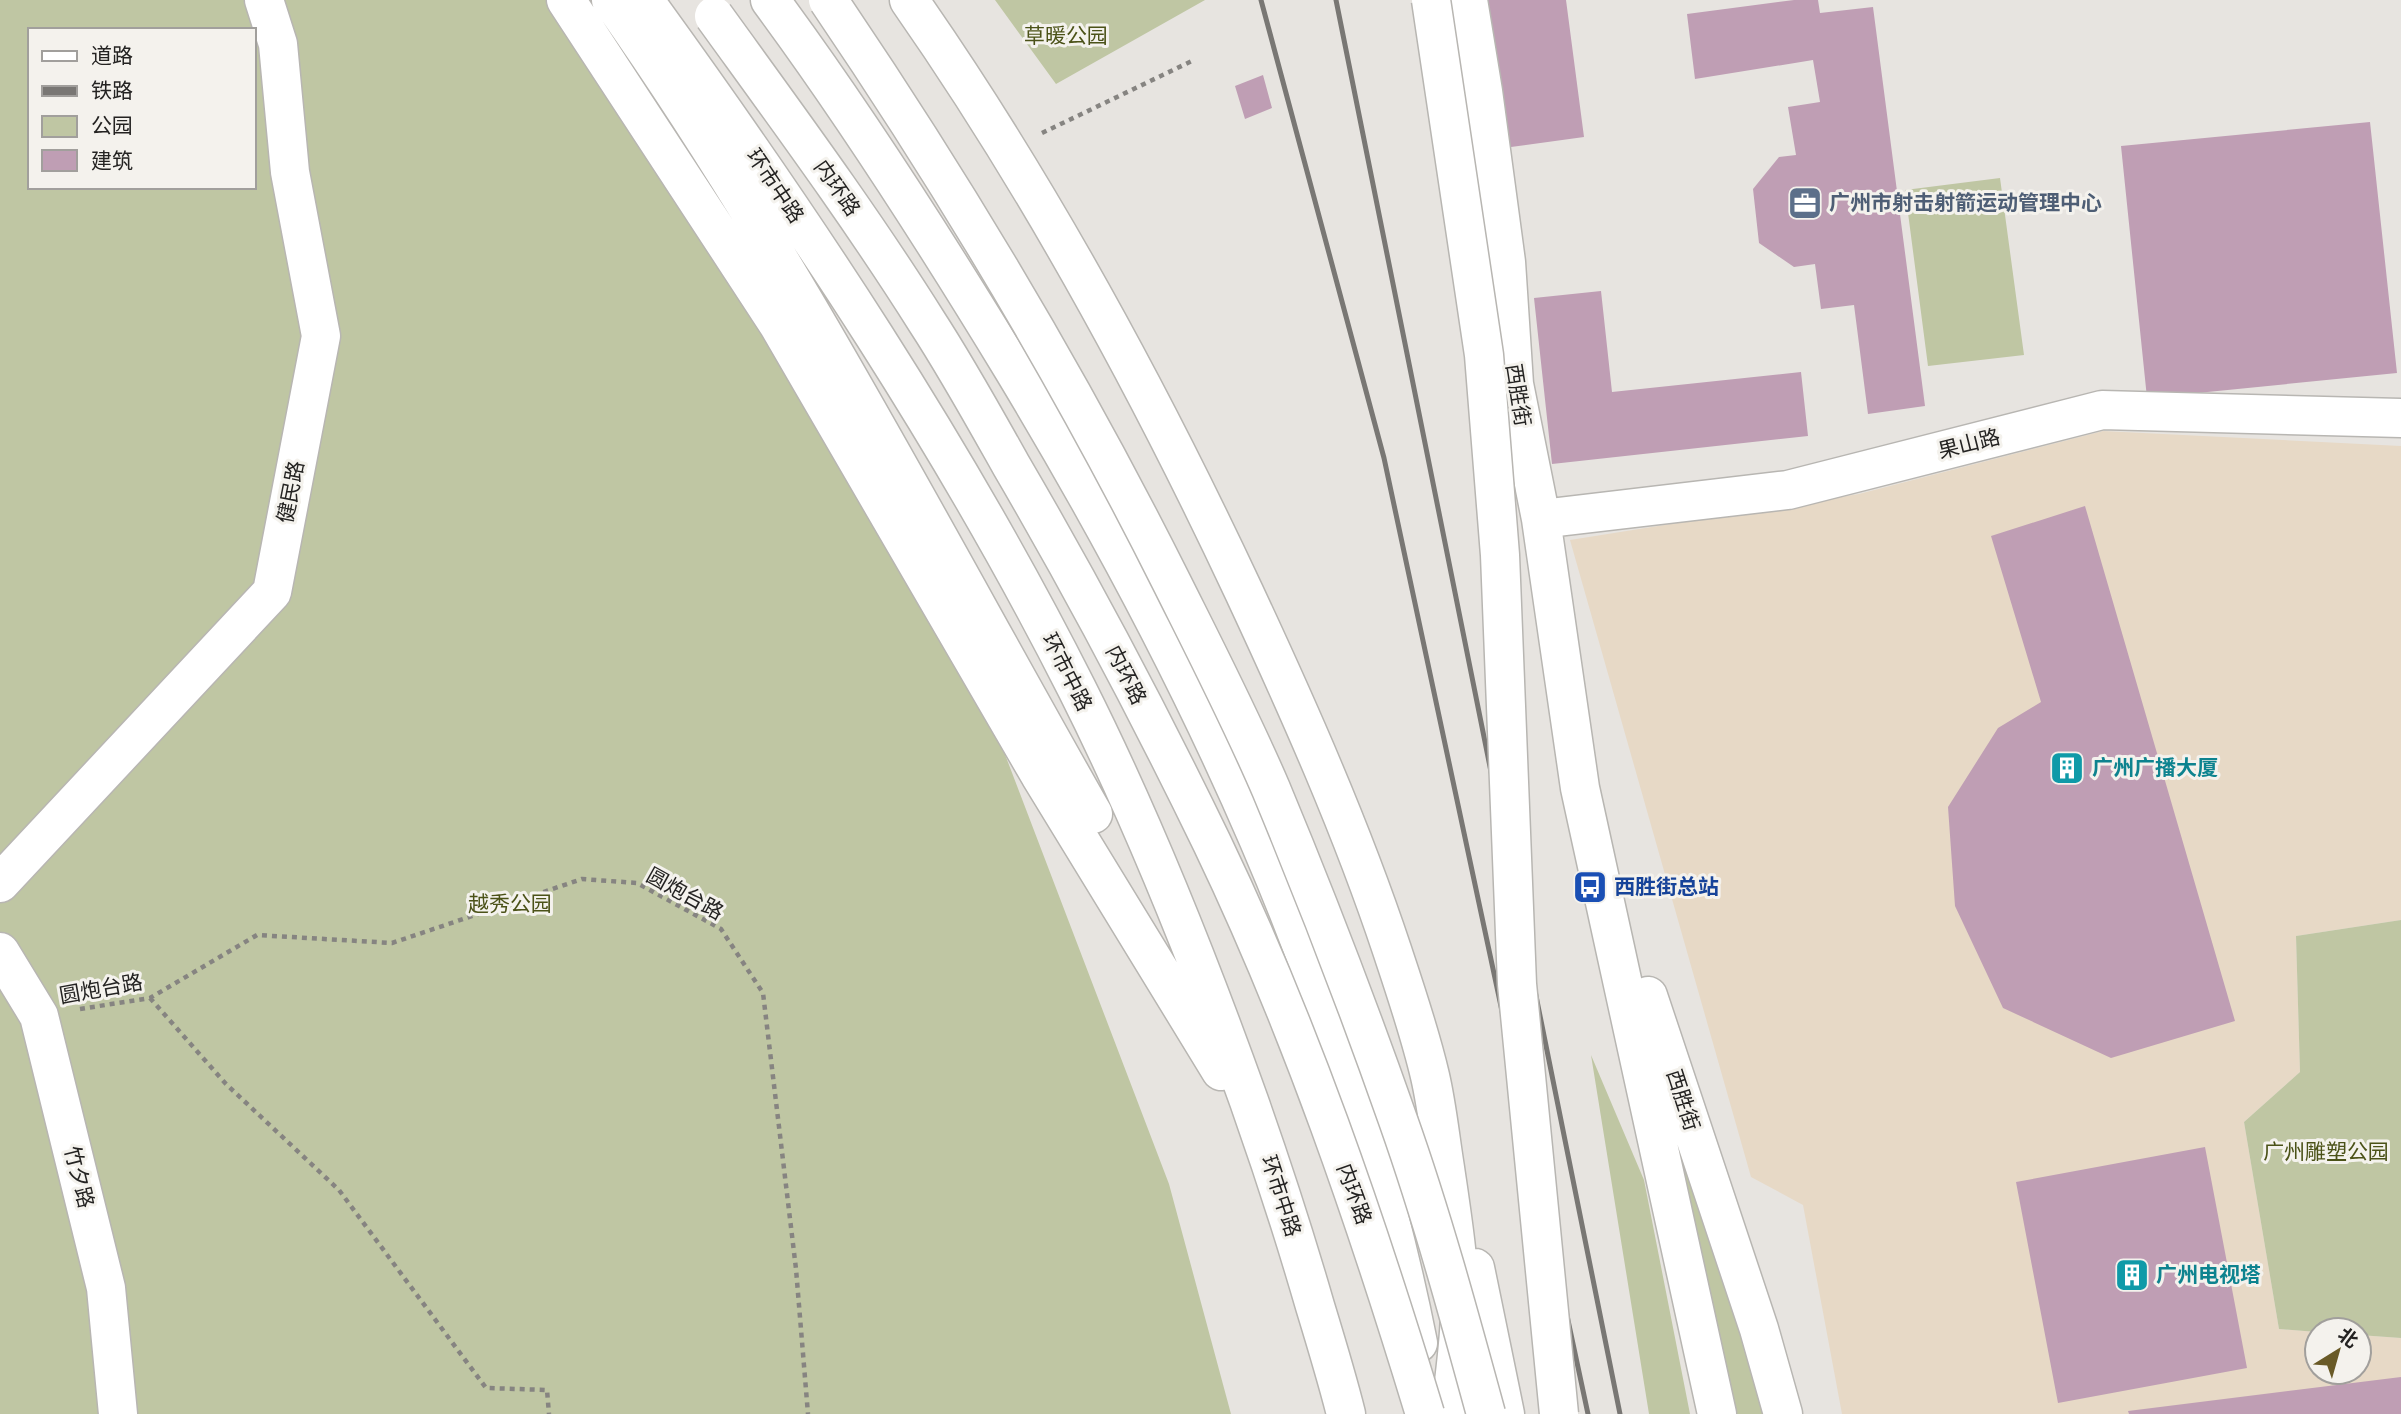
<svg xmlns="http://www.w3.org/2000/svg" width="2401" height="1414" viewBox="0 0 2401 1414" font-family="'Source Sans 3','Noto Sans SC',sans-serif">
<rect width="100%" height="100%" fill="#e7e4e0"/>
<!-- commercial -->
<path fill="#e7d9c6" d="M2103 431 2401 446V920L2296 936 2300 1072 2244 1122 2279 1329 2317 1332V1372H2359V1335L2401 1338V1414H1842L1803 1205 1751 1177 1570 540 1859 494Z"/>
<!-- green -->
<path fill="#bfc6a3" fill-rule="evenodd" d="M0 0H558L783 349 993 723 1169 1184 1231 1414H0ZM30 30H254V187H30Z
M995 0H1205L1056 84Z
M2000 178 2024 355 1928 366 1905 190Z
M2401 920V1338L2359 1335V1330H2317V1332L2279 1329 2244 1122 2300 1072 2296 936Z
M1591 1055 1644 1180 1690 1414H1649Z
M1682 1169 1696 1180 1767 1414H1727Z"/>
<!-- building -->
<path fill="#bf9eb4" d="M1477 0H1566L1584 137 1496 149Z
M1794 0H1818L1820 13 1873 7 1925 406 1868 414 1854 305 1821 309 1815 264 1794 267 1759 243 1753 189 1779 157 1796 155 1788 107 1820 102 1813 60 1695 79 1687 14Z
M1263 75 1272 108 1245 119 1235 86Z
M2370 122 2397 373 2147 398 2121 146Z
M1601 291 1612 392 1801 372 1808 436 1552 464 1534 298Z
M2085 506 2235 1021 2111 1058 2003 1008 1955 906 1948 807 1998 728 2041 702 1991 536Z
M2205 1147 2247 1368 2058 1403 2016 1182Z
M2401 1377V1414H2129L2128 1411Z"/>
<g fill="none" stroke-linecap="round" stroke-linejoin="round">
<!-- minor casing -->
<g stroke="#b8b6b2" stroke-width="41">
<path id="minor" d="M1468 0 1483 91 1506 262 1514 384 1541 519 1580 788 1717 1414
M1541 519 1788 490 2102 410 2401 418
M0 883 272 592 321 336 290 172 278 44 264 0
M0 952 39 1016 106 1288 118 1414
M1648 996 1759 1329 1783 1414"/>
</g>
<!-- highway casing -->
<g stroke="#b8b6b2" stroke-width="41">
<path id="highway" d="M566 0 778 324 1040 775 1221 1071
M611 0C793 258 937 540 1093 814
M644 0C803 219 955 447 1077 689 1144 822 1199 961 1249 1101 1273 1169 1295 1237 1315 1306 1326 1342 1337 1378 1346 1414
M770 0C858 119 938 245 1015 372 1197 674 1349 995 1418 1343
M909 0C1039 186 1148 387 1244 592 1299 710 1351 827 1392 950 1406 992 1420 1033 1430 1076 1437 1106 1440 1137 1445 1168 1452 1216 1460 1265 1460 1314 1459 1347 1454 1381 1450 1414
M1475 1268 1505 1414"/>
</g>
<!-- path -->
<path stroke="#868481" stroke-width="4.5" stroke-dasharray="5 5" stroke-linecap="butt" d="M1042 133 1194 60
M150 998 226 1084 339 1190 486 1388 547 1390 549 1414
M80 1009 150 998 257 935 392 943 582 879 637 883 721 929 763 993 796 1269 808 1414"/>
<!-- minor -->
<use href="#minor" stroke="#fff" stroke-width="38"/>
<!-- highway -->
<use href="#highway" stroke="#fff" stroke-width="38"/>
<!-- rail -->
<path stroke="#797774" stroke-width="5" d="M1261 0 1384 458 1588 1414
M1336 0 1620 1414"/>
<!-- highway-bridge casing -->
<g stroke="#b8b6b2" stroke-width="41" stroke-linecap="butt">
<path id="highway-bridge" d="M828 0C955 187 1071 381 1172 583 1206 651 1241 719 1271 789 1316 897 1359 1009 1398 1120 1432 1216 1459 1315 1486 1414
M1431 0 1484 355 1500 555 1517 984 1559 1414
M714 16C787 117 861 217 927 322 957 368 984 417 1011 465 1083 588 1150 715 1212 843 1300 1026 1366 1220 1425 1414"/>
</g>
<!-- highway-bridge -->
<use href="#highway-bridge" stroke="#fff" stroke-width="38"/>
</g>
<!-- icons -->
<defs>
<g id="office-square" transform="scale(1.75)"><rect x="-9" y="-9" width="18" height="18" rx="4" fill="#5c6f8a" stroke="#f4f2ed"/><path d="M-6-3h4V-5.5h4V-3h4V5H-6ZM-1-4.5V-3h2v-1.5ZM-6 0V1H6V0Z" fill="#fff"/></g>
<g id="building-square" transform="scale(1.75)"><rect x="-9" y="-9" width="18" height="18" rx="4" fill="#0f9aa8" stroke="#f4f2ed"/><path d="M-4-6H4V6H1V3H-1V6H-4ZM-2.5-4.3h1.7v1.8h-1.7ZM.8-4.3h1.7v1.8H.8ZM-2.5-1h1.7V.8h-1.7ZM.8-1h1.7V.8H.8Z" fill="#fff"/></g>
<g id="bus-square" transform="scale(1.75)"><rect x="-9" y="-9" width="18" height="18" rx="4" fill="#1a4fb4" stroke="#f4f2ed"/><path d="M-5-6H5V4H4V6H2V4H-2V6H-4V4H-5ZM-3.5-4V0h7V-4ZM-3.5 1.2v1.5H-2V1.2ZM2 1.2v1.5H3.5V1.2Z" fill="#fff"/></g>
</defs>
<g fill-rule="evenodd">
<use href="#office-square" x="1805" y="203"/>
<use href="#building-square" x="2067" y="768"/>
<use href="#bus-square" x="1590" y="887"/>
<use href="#building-square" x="2132" y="1275"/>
</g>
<g text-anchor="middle" stroke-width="6" stroke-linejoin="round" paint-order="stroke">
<!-- park labels -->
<g font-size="21" fill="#4b5218" stroke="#f4f2ed">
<text x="1066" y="43">草暖公园</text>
<text x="510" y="911">越秀公园</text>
<text x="2326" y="1159">广州雕塑公园</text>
</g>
<!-- street labels -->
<g font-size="21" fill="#242322" stroke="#f4f2ed">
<text transform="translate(775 186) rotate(56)" y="7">环市中路</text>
<text transform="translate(837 188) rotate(55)" y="7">内环路</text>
<text transform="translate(1518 395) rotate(81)" y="7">西胜街</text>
<text transform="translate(1969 444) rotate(-14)" y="7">果山路</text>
<text transform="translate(291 492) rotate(-79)" y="7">健民路</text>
<text transform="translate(1067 672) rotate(63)" y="7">环市中路</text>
<text transform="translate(1126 675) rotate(63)" y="7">内环路</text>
<text transform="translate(685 894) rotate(29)" y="7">圆炮台路</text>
<text transform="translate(101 989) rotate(-10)" y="7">圆炮台路</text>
<text transform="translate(1683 1100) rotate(72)" y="7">西胜街</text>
<text transform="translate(79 1177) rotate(76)" y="7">竹夕路</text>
<text transform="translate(1354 1194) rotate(70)" y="7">内环路</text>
<text transform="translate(1281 1196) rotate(72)" y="7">环市中路</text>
</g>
<!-- service labels -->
<g font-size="21" font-weight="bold" fill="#4e5e75" stroke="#f4f2ed" text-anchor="start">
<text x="1829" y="210">广州市射击射箭运动管理中心</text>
</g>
<!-- culture labels -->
<g font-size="21" font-weight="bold" fill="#0d838f" stroke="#f4f2ed" text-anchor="start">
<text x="2092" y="775">广州广播大厦</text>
<text x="2156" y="1282">广州电视塔</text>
</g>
<!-- transit labels -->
<g font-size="21" font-weight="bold" fill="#164399" stroke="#f4f2ed" text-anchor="start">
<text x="1614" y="894">西胜街总站</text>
</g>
</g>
<!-- legend -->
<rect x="28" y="28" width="228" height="161" fill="#f4f2ed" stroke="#a19f9c" stroke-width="2"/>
<rect x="42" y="51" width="35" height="10" fill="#ffffff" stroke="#a19f9c" stroke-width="2"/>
<text x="91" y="63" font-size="21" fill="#242322">道路</text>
<rect x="42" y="86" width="35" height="10" fill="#797774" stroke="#a19f9c" stroke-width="2"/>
<text x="91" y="98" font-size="21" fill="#242322">铁路</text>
<rect x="42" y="116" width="35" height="21" fill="#bfc6a3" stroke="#a19f9c" stroke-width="2"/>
<text x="91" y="133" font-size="21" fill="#242322">公园</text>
<rect x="42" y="150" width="35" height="21" fill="#bf9eb4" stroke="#a19f9c" stroke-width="2"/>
<text x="91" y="168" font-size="21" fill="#242322">建筑</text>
<!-- north arrow -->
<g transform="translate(2338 1351) rotate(37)"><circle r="33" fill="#f4f2ed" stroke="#a19f9c" stroke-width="2"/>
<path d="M0-5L12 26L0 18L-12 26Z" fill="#695a27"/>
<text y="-10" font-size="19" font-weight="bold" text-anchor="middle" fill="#242322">北</text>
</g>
</svg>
